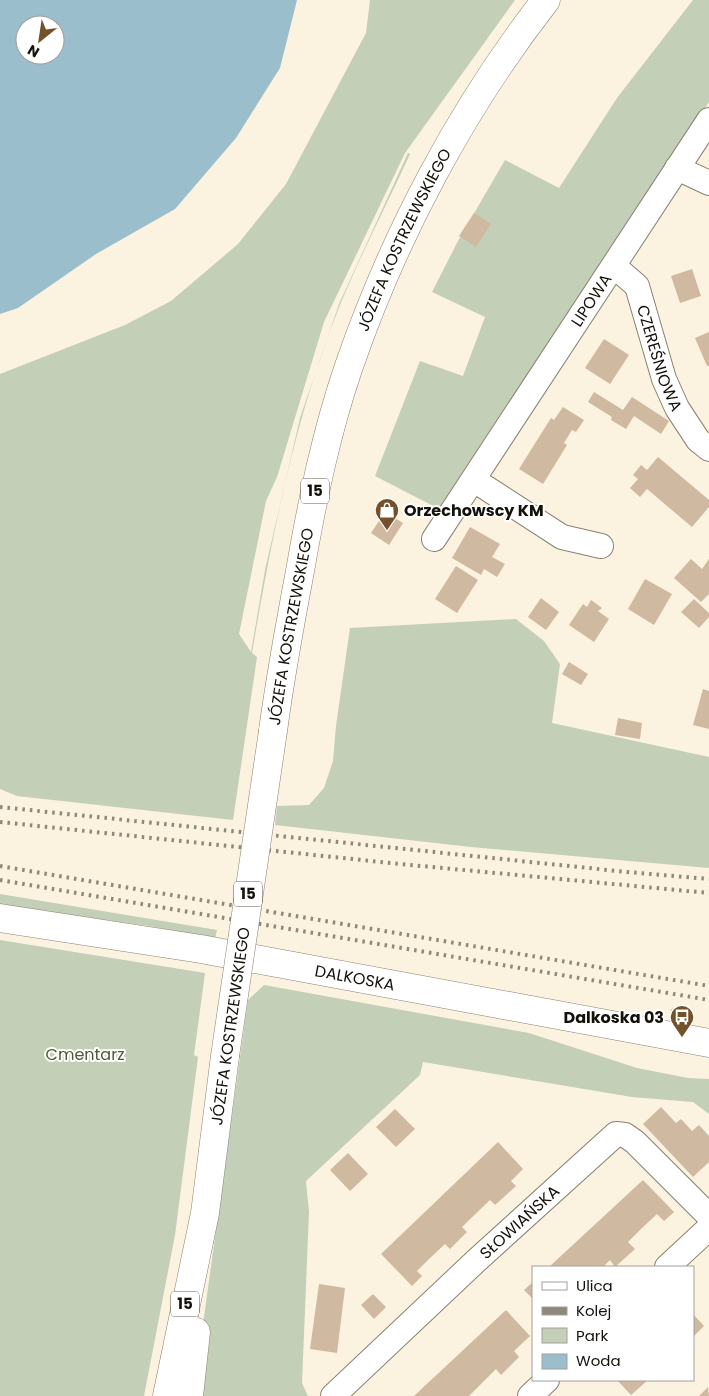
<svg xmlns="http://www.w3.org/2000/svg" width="709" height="1396" viewBox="0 0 709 1396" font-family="Poppins,sans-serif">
<rect width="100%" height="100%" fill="#fbf2df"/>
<!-- green -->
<path fill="#c3cfb7" d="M370 0H515L405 153 324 322 277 477 266 501 239 634 251 652 265 570 300 418 339 304 408 153 410 154C387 204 361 254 340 305 295 416 272 536 252 653L257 657 233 820 17 796 0 789V374L125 325 171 301 238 244 286 184 366 33Z
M693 0H709V102L441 510 375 476 420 361 463 376 485 317 432 292 458 241 505 160 559 188 617 98Z
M516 619 544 641 560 664 552 723 709 757V868L471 847 275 825 277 806 309 805 324 788 333 761 336 726 350 628Z
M0 894 217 930 215 939 149 926 0 905Z
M0 940 205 973 194 1055 198 1057 175 1235 144 1396H0Z
M264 985 529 1033 637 1068 688 1078 709 1079V1114L693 1102 632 1097 423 1062 420 1075 306 1181 309 1212 302 1383 308 1396H193L248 1000Z"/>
<!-- water -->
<path fill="#9bbecc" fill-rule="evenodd" d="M0 0H297L280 68 236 138 175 209 96 254 18 308 0 314ZM25 25H55V55H25Z"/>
<!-- building -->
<path fill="#cfb9a0" d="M474 213 491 224 476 247 459 236Z
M692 269 701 296 680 303 671 276Z
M709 332V366H707L695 338Z
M604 339 629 355 610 384 585 368Z
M594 392 623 410 632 397 669 421 661 434 634 416 626 429 611 420 612 417 588 402Z
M563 407 584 420 576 432 572 430 564 443 567 445 543 484 519 469 551 418 554 420Z
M658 457 709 500V507L692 527 647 489 640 497 630 488 638 479 633 475 641 465 647 470Z
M385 512 403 523 389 545 371 533Z
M470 527 500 544 492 557 505 564 497 577 484 569 481 575 452 558Z
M691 559 702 569 709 559V594L701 602 674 578Z
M456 566 478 580 457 613 435 599Z
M645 579 672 594 654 625 628 609Z
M541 598 559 612 546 630 528 617Z
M694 599 709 613V617L699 628 681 612Z
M591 600 602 608 598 611 609 619 594 642 569 625 583 604 587 607Z
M569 662 588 674 581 685 562 674Z
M703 689 709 691V729L693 725Z
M618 718 642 723 640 739 615 735Z
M671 1009 690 1012 688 1021 670 1018Z
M661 1107 676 1123 681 1119 692 1131 699 1125 709 1136V1162L693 1177 643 1124Z
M395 1109 415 1129 396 1147 376 1127Z
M498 1142 523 1169 511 1181 516 1186 495 1205 490 1200 462 1227 467 1232 450 1249 445 1244 430 1258 417 1271 422 1276 412 1286 381 1254Z
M348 1153 368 1174 350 1191 330 1170Z
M643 1180 674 1212 664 1221 657 1214 642 1228 628 1242 635 1249 615 1267 610 1260 603 1267H549Z
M533 1282V1299L524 1290Z
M319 1284 345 1288 337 1353 310 1349Z
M373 1294 386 1307 374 1319 361 1305Z
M506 1310 530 1336 514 1351 519 1357 501 1375 496 1369 469 1396H414Z
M693 1314 704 1326 693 1337Z
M617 1380H648L631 1395Z
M708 1387 709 1396H699Z"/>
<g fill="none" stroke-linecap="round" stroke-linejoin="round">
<!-- minor casing -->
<g stroke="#8a8271" stroke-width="26">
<g id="minor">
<path d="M677 168 709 183"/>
<path id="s1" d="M614 266 637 286 664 379 677 408 698 440 709 449"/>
<path d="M474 480 562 537 601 546"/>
<path id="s2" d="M434 539 709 120"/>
<path d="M667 1267 709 1228"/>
<path id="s3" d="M333 1396 477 1260 616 1134 625 1135 635 1142 709 1216"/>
<path d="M530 1396 547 1380"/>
</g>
</g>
<!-- tertiary casing -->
<g stroke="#8a8271" stroke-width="29">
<g id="tertiary">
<path id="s4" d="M0 918 201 949 709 1043"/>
</g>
</g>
<!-- primary casing -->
<g stroke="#8a8271" stroke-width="29">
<g id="primary">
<path id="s5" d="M273 731C280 678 290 624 300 571 312 502 326 433 349 366 394 236 461 109 546 0"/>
<path d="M167 1396 205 1213 225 1056"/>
<path d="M189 1396 196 1332"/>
</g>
</g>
<!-- minor -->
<use href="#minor" stroke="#fff" stroke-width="24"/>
<!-- tertiary -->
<use href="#tertiary" stroke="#fff" stroke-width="28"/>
<!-- primary -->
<use href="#primary" stroke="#fff" stroke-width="28"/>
<!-- rail -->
<path stroke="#8e887b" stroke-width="4" stroke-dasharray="2.5 5" stroke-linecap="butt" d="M0 807 627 872 709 879
M0 822 400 864 709 893
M0 866 709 986
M0 880 709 1000"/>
<!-- primary-bridge casing -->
<g stroke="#8a8271" stroke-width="29" stroke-linecap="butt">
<path id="primary-bridge" d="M225 1056 273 731"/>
</g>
<!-- primary-bridge -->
<use href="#primary-bridge" stroke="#fff" stroke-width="28"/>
</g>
<!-- icons -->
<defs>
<g id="shop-pin" transform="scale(1.25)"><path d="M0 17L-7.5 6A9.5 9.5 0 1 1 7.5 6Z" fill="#74512a" stroke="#fff"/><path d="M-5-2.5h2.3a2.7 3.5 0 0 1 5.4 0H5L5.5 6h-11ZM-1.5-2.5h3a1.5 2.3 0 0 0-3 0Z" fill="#fff"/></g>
<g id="bus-pin" transform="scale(1.25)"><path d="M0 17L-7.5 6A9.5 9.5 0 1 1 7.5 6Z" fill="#74512a" stroke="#fff"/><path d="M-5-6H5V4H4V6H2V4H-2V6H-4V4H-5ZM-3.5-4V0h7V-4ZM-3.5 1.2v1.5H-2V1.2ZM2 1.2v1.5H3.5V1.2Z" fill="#fff"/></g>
</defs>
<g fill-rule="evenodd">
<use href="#shop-pin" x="387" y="510"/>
<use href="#bus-pin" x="682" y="1017"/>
</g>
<g text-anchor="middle" stroke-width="4" stroke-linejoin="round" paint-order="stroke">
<!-- shield labels -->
<g fill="#fff" stroke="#5a5854" stroke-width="1">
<rect x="301" y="478.5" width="28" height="25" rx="4"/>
<rect x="234" y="881.5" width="28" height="25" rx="4"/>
<rect x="171" y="1291.5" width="28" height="25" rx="4"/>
</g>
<g font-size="15" font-weight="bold" fill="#14110a">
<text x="315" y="496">15</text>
<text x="248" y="899">15</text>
<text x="185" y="1309">15</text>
</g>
<!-- street labels -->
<g font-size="16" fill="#14110a" stroke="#fff">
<text dy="6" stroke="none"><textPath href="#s5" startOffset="511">JÓZEFA KOSTRZEWSKIEGO</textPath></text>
<text dy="6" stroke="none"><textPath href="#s2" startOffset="286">LIPOWA</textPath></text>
<text dy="6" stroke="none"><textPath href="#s1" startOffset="106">CZEREŚNIOWA</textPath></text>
<text dy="6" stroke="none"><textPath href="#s5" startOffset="106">JÓZEFA KOSTRZEWSKIEGO</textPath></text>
<text dy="6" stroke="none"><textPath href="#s4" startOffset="360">DALKOSKA</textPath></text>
<text transform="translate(230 1026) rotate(-82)" y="6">JÓZEFA KOSTRZEWSKIEGO</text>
<text dy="6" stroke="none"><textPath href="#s3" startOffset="255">SŁOWIAŃSKA</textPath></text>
</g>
<!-- poi labels -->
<g font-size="16" font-weight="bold" fill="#14110a" stroke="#fff" text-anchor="start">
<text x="404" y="516">Orzechowscy KM</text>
<text x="664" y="1023" text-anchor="end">Dalkoska 03</text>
</g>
<!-- park labels -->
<g font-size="16" fill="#485d30" stroke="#fff">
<text x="85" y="1060">Cmentarz</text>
</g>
</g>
<!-- legend -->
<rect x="532" y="1266" width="162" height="115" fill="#ffffff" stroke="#a1a09d"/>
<rect x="542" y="1282" width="25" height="8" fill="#ffffff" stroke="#a1a09d"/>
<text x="576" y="1291" font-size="15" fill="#14110a">Ulica</text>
<rect x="542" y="1307" width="25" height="8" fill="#8e887b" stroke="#a1a09d"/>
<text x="576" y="1316" font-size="15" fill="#14110a">Kolej</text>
<rect x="542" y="1328" width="25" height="15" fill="#c3cfb7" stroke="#a1a09d"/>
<text x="576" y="1341" font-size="15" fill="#14110a">Park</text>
<rect x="542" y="1354" width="25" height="15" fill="#9bbecc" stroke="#a1a09d"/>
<text x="576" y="1366" font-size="15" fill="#14110a">Woda</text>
<!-- north arrow -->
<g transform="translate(40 40) rotate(210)"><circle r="24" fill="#ffffff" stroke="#a1a09d"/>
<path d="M0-4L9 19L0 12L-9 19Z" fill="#74512a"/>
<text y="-8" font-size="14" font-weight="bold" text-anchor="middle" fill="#14110a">N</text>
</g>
</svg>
